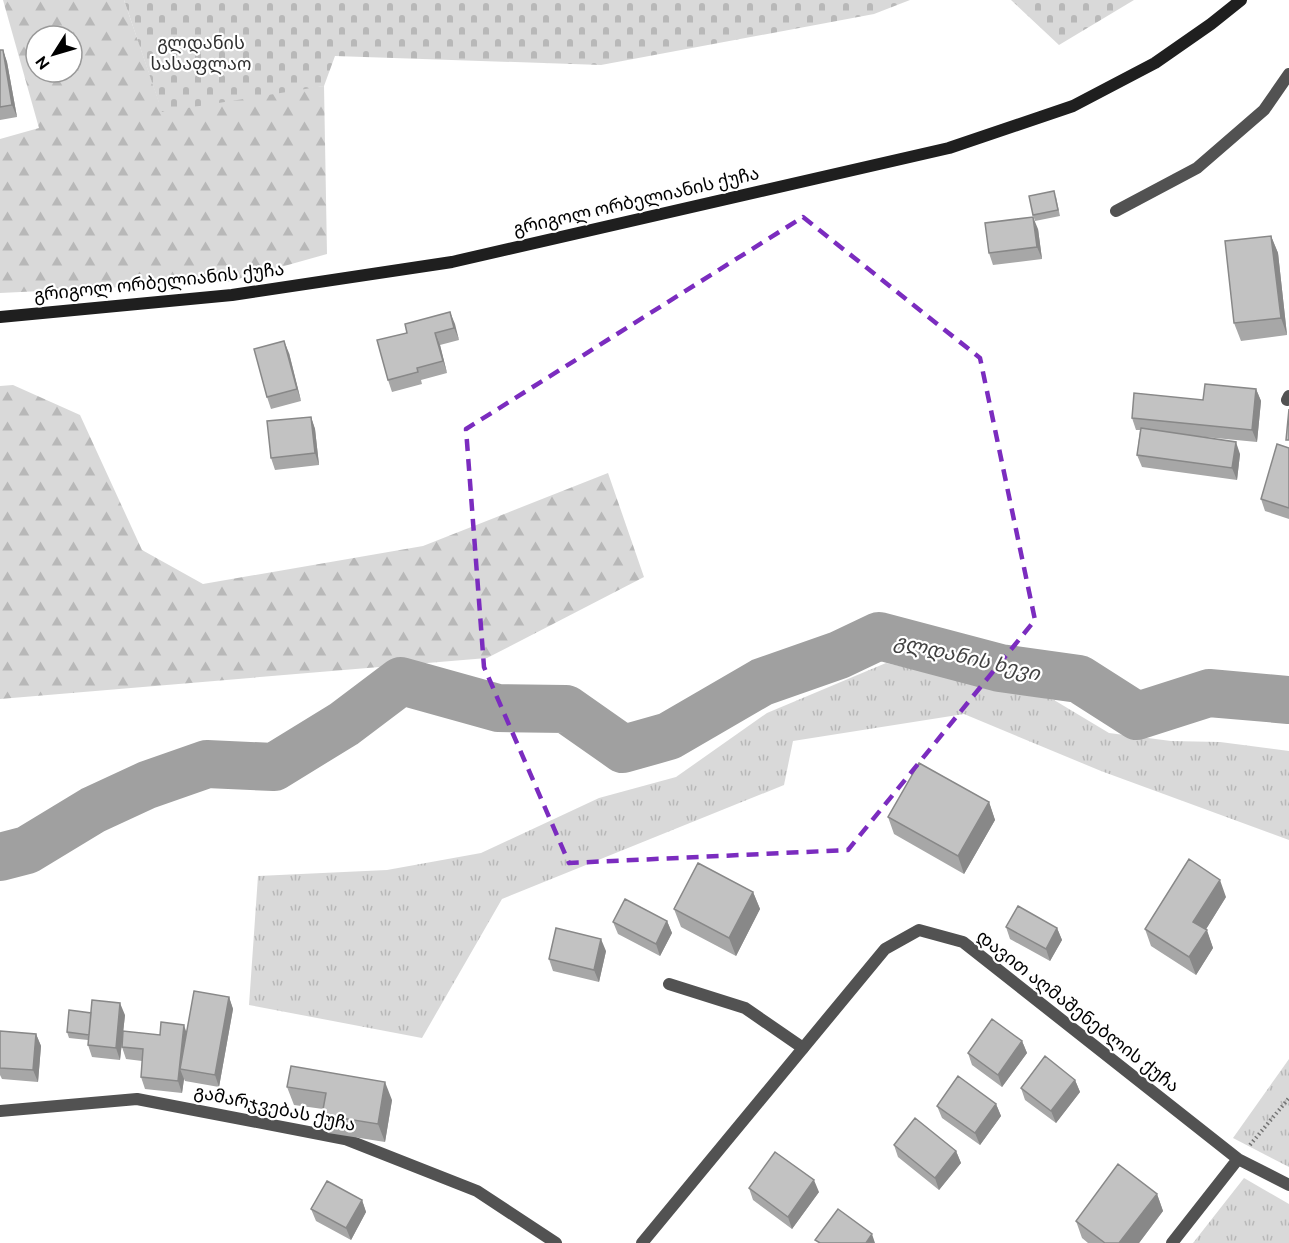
<svg xmlns="http://www.w3.org/2000/svg" width="1289" height="1243" viewBox="0 0 1289 1243" font-family="Ubuntu,'Noto Sans Georgian',sans-serif">
<defs>
<pattern id="grass-tufts" width="24" height="20" patternUnits="userSpaceOnUse" patternTransform="scale(1.5)"><rect width="24" height="20" fill="#d9d9d9"/><path d="M3 7l-1-3M5 7V3M7 7l1-3M15 17l-1-3M17 17v-4M19 17l1-3" fill="none" stroke="#b8b8b8"/></pattern>
<pattern id="forest-firs" width="22" height="20" patternUnits="userSpaceOnUse" patternTransform="scale(1.5)"><rect width="22" height="20" fill="#d9d9d9"/><path d="M5 1l3.5 6h-7zM16 11l3.5 6h-7z" fill="#b8b8b8"/></pattern>
<pattern id="cemetery-stones" width="16" height="16" patternUnits="userSpaceOnUse" patternTransform="scale(1.5)"><rect width="16" height="16" fill="#d9d9d9"/><path d="M2 7V4a2 2 0 0 1 4 0v3zM10 15v-3a2 2 0 0 1 4 0v3z" fill="#b8b8b8"/></pattern>
</defs>
<rect width="100%" height="100%" fill="#fff"/>
<!-- grass -->
<path fill="url(#grass-tufts)" d="M886 663 1054 700 1109 733 1171 741 1220 742 1289 751V840L1101 771 964 714 793 741 784 785 502 899 422 1038 249 1005 258 876 387 870 481 853 599 798 676 777 767 713Z
M1289 1059V1167L1233 1138Z
M1244 1178 1289 1204V1243H1193Z"/>
<!-- forest -->
<path fill="url(#forest-firs)" fill-rule="evenodd" d="M3 0H124L159 102 324 86 327 254 227 282 0 293V139L39 128ZM36 36H72V72H36Z
M13 385 80 415 142 550 203 584 423 546 608 473 644 577 487 658 0 699V386Z"/>
<!-- cemetery -->
<path fill="url(#cemetery-stones)" d="M124 0H910L874 14 601 65 335 56 324 86 162 112Z
M1011 0H1134L1059 45Z"/>
<g fill="none" stroke-linecap="round" stroke-linejoin="round">
<!-- river -->
<path stroke="#a0a0a0" stroke-width="48" d="M0 857 27 850 93 810 147 785 207 764 274 767 344 724 401 681 498 708 566 709 623 749 669 736 762 682 839 655 879 636 1000 668 1079 679 1137 716 1209 693 1289 700"/>
<!-- path -->
<path stroke="#747474" stroke-width="4" stroke-dasharray="1.5 3" stroke-linecap="butt" d="M1250 1145 1289 1098"/>
<!-- service -->
<path stroke="#525252" stroke-width="12" d="M1116 211 1197 168 1264 110 1289 74
M1287 400 1289 396
M669 984 745 1008 803 1048"/>
<!-- minor -->
<path stroke="#525252" stroke-width="12" d="M0 1111 137 1099 345 1139 477 1191 556 1243
M642 1243 885 949 919 930 963 942 1238 1159 1289 1185
M1172 1243 1238 1159"/>
<!-- secondary -->
<path stroke="#1f1f1f" stroke-width="12" d="M0 317 232 295 452 262 949 148 1073 106 1155 63 1211 24 1241 0"/>
</g>
<!-- wall -->
<path fill="#a7a7a7" d="M0 50H3L7 62 17 117 0 120Z
M1056 197 1060 216 1035 221 1033 215Z
M1038 229 1042 259 993 265 989 253Z
M1271 236 1278 253 1287 335 1241 341 1234 323Z
M450 312 459 340 440 345 447 373 421 380 422 384 392 392 388 380 407 333Z
M289 353 301 401 271 409 267 397Z
M1256 389 1261 401 1257 442 1184 435 1240 454 1237 480 1142 467 1137 455 1140 430H1136L1132 418 1203 400Z
M311 417 315 429 319 465 275 470 271 458Z
M1289 448V519L1265 511 1261 499Z
M989 802 995 820 964 874 894 834 888 817Z
M753 892 760 909 736 956 681 927 674 909Z
M1226 897 1206 929 1213 948 1196 975 1151 946 1145 929Z
M667 921 672 933 660 956 618 934 613 922Z
M1006 927 1057 928 1062 940 1050 961 1010 939Z
M606 951 599 982 553 971 549 959Z
M229 997 233 1009 219 1087 185 1081 184 1079 182 1093 145 1089 141 1077 142 1061 126 1059 122 1047 187 1033Z
M125 1015 120 1060 92 1057 88 1045V1040L69 1038 67 1032Z
M0 1031 36 1034 41 1046 38 1082 2 1079 0 1075Z
M1022 1041 1027 1053 1002 1087 972 1065 968 1053Z
M1075 1080 1080 1092 1056 1123 1025 1100 1021 1088Z
M287 1087 392 1100 385 1142 328 1133 322 1115 323 1109 294 1105Z
M996 1104 1001 1116 980 1145 942 1118 937 1106Z
M894 1145 956 1151 961 1163 939 1190 898 1157Z
M749 1188 819 1192 792 1229 753 1200Z
M1157 1194 1163 1211 1139 1243H1088L1082 1238 1076 1221Z
M362 1200 366 1212 351 1240 316 1221 311 1209Z"/>
<!-- shaded-wall -->
<path fill="#888" d="M3 50 7 62 17 117 12 105Z
M1033 217 1038 229 1042 259 1037 247Z
M1271 236 1278 253 1287 335 1281 318Z
M450 312 455 324 459 340 454 328Z
M435 333 440 345 447 373 443 361Z
M284 341 289 353 301 401 297 389Z
M1256 389 1261 401 1257 442 1252 430Z
M311 417 315 429 319 465 315 453Z
M1236 442 1240 454 1237 480 1232 468Z
M989 802 995 820 964 874 958 856Z
M1220 880 1226 897 1200 939 1193 922Z
M753 892 760 909 736 956 729 938Z
M667 921 672 933 660 956 656 944Z
M1057 928 1062 940 1050 961 1046 949Z
M1207 930 1213 948 1196 975 1189 957Z
M601 939 606 951 599 982 594 970Z
M229 997 233 1009 219 1087 215 1075Z
M120 1003 125 1015 120 1060 116 1048Z
M184 1025 188 1037 180 1069 184 1079 182 1093 178 1081Z
M36 1034 41 1046 38 1082 33 1070Z
M1022 1041 1027 1053 1002 1087 998 1075Z
M1075 1080 1080 1092 1056 1123 1051 1111Z
M385 1082 392 1100 385 1142 378 1124Z
M996 1104 1001 1116 980 1145 975 1133Z
M956 1151 961 1163 939 1190 935 1178Z
M814 1180 819 1192 792 1229 788 1217Z
M1157 1194 1163 1211 1139 1243H1119Z
M362 1200 366 1212 351 1240 346 1228Z
M872 1234 875 1243H866Z"/>
<!-- building -->
<path fill="#c2c2c2" stroke="#888" stroke-width="1.5" d="M0 50H3L12 105 0 107Z
M1054 191 1058 210 1033 215 1029 196Z
M1033 217 1037 247 989 253 985 223Z
M1271 236 1281 318 1234 323 1225 241Z
M450 312 454 328 435 333 443 361 417 368 418 372 388 380 377 340 407 333 405 324Z
M284 341 297 389 267 397 254 349Z
M1205 384 1256 389 1252 430 1132 418 1134 393 1203 400Z
M1289 409V440H1286Z
M311 417 315 453 271 458 267 421Z
M1141 428 1236 442 1232 468 1137 455Z
M1277 444 1289 448V508L1261 499Z
M919 763 989 802 958 856 888 817Z
M1189 859 1220 880 1193 922 1207 930 1189 957 1145 929Z
M698 863 753 892 729 938 674 909Z
M625 899 667 921 656 944 613 922Z
M1018 906 1057 928 1046 949 1006 927Z
M556 928 601 939 594 970 549 959Z
M194 991 229 997 215 1075 180 1069Z
M92 1000 120 1003 116 1048 88 1045Z
M69 1010 91 1013 89 1035 67 1032Z
M992 1019 1022 1041 998 1075 968 1053Z
M161 1022 184 1025 178 1081 141 1077 143 1049 122 1047 123 1031 160 1035Z
M0 1031 36 1034 33 1070 0 1068Z
M1045 1056 1075 1080 1051 1111 1021 1088Z
M291 1066 385 1082 378 1124 322 1115 326 1093 287 1087Z
M958 1076 996 1104 975 1133 937 1106Z
M915 1118 956 1151 935 1178 894 1145Z
M775 1152 814 1180 788 1217 749 1188Z
M1118 1164 1157 1194 1119 1243H1105L1076 1221Z
M327 1181 362 1200 346 1228 311 1209Z
M838 1209 872 1234 866 1243H820L815 1240Z"/>
<!-- marked area -->
<path fill="none" stroke="#7b2cbf" stroke-width="4.5" stroke-dasharray="12 8" stroke-linejoin="round" d="M803 217 980 358 1035 620 848 850 569 863 484 667 466 429Z"/>
<g text-anchor="middle" stroke-width="4.5" stroke-linejoin="round" paint-order="stroke">
<!-- park labels -->
<g font-size="18" fill="#303030" stroke="#fff">
<text x="201" y="49">გლდანის<tspan x="201" dy="21">სასაფლაო</tspan></text>
</g>
<!-- street labels -->
<g font-size="18" fill="#000" stroke="#fff">
<text transform="translate(636 201) rotate(-13)" y="6">გრიგოლ ორბელიანის ქუჩა</text>
<text transform="translate(159 282) rotate(-6)" y="6">გრიგოლ ორბელიანის ქუჩა</text>
<text transform="translate(1078 1011) rotate(38)" y="6">დავით აღმაშენებლის ქუჩა</text>
<text transform="translate(275 1108) rotate(12)" y="6">გამარჯვებას ქუჩა</text>
</g>
<!-- water labels -->
<g font-size="20" font-style="italic" fill="#414141" stroke="#fff">
<text transform="translate(967 657) rotate(13)" y="7">გლდანის ხევი</text>
</g>
</g>
<!-- north arrow -->
<g transform="translate(54 54) rotate(233)"><circle r="28" fill="#ffffff" stroke="#999999" stroke-width="1.5"/>
<path d="M0-4.5L10 22L0 15L-10 22Z" fill="#000000"/>
<text y="-9" font-size="16" font-weight="bold" text-anchor="middle" fill="#000000">N</text>
</g>
</svg>
